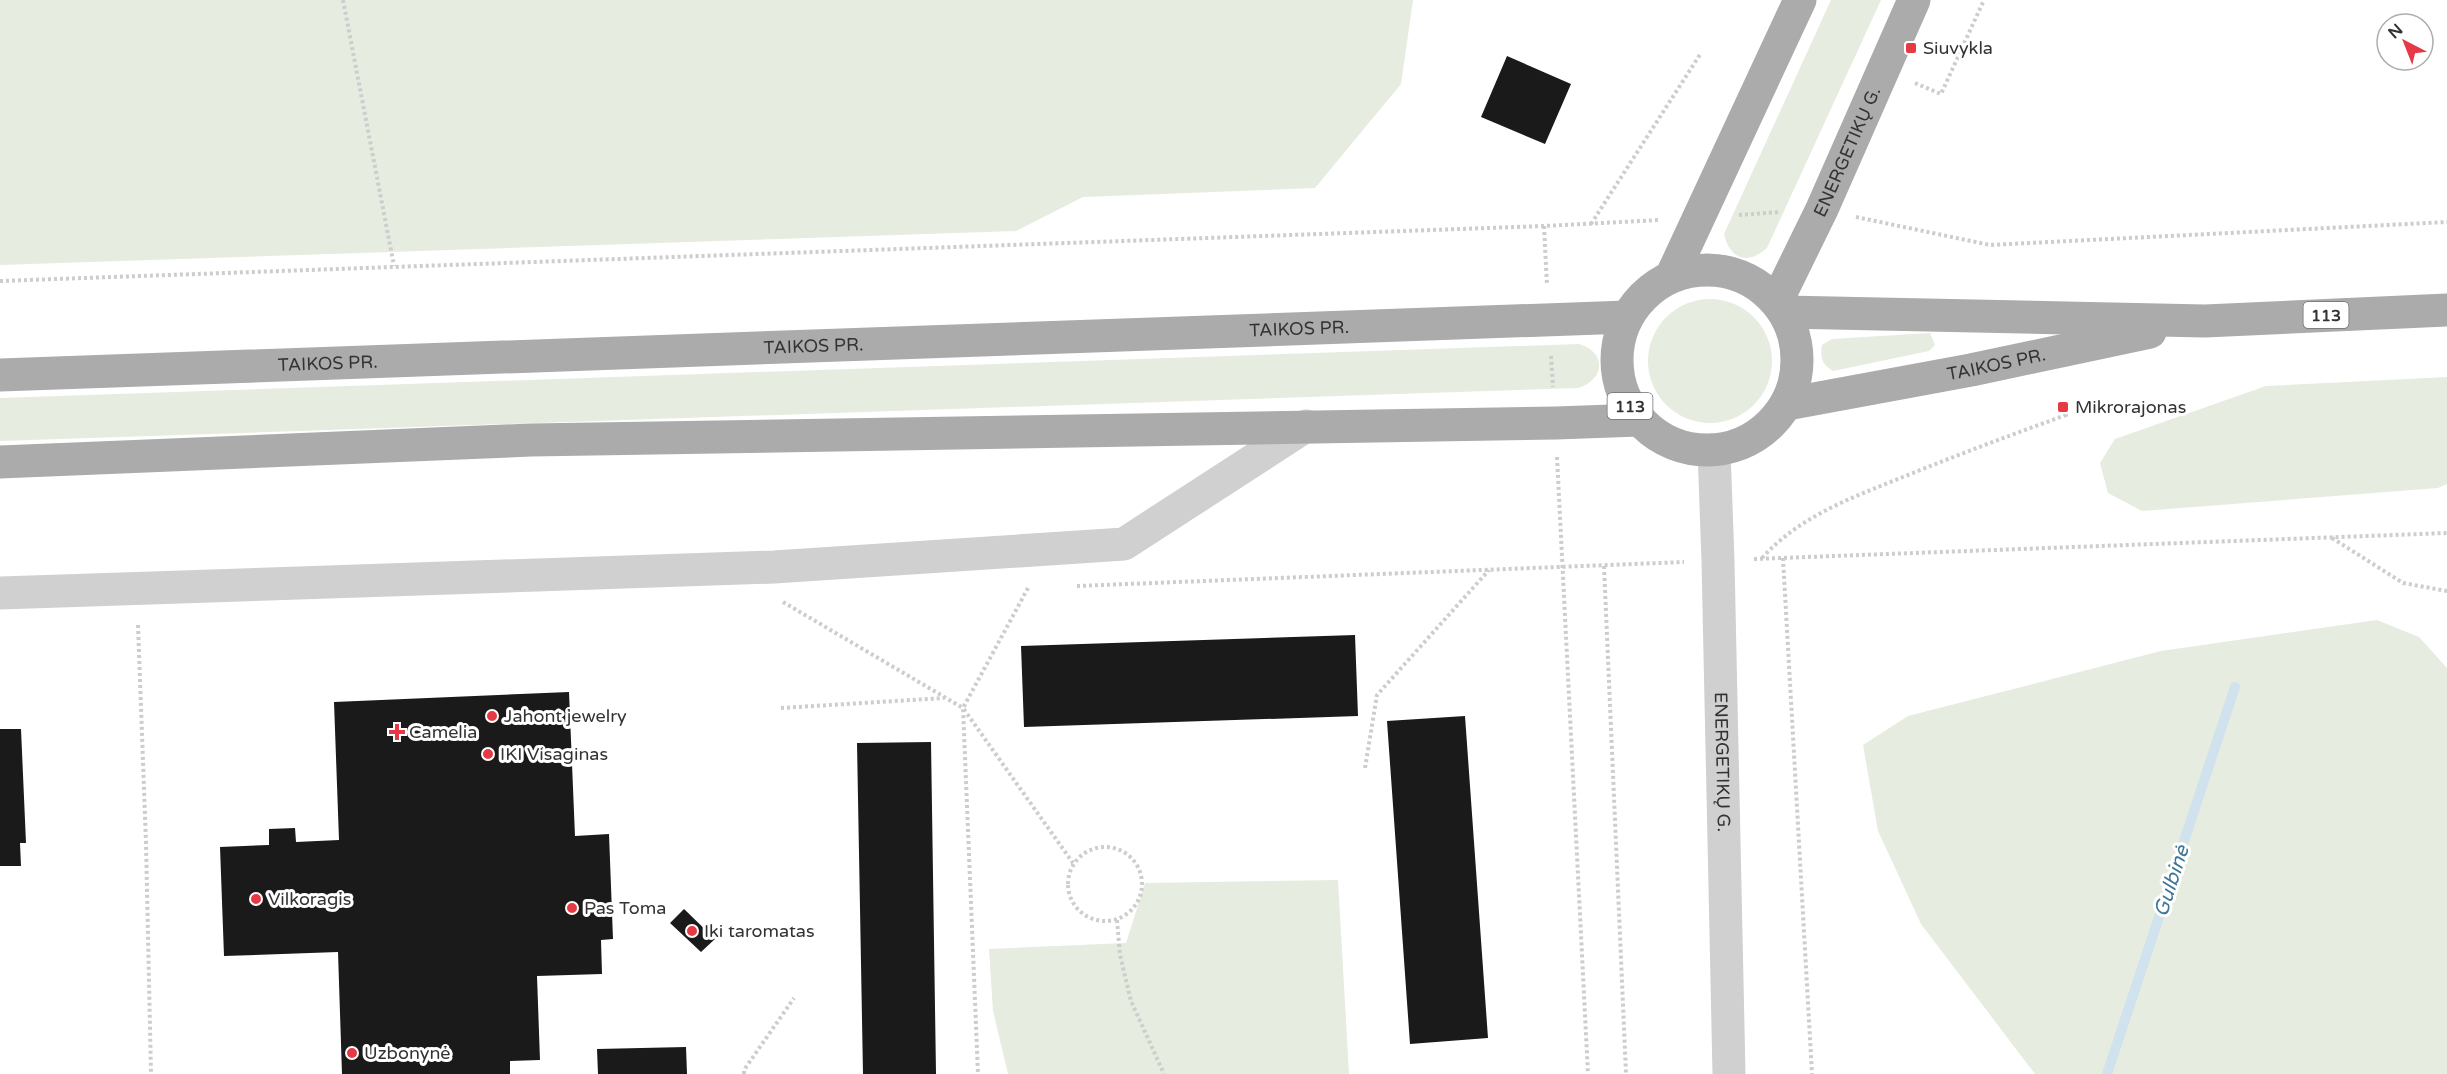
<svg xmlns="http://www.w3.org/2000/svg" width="2447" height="1074" viewBox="0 0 2447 1074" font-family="'Varela Round',sans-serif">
<rect width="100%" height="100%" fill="#fff"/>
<!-- green -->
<path fill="#e6ecdf" d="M0 0H1413L1401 84 1315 188 1083 197 1016 231 0 265Z
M1831 0H1881L1767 248C1748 265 1730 260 1724 234Z
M1648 361a62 62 0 1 1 124 0a62 62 0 1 1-124 0Z
M1930 333 1935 345 1929 351 1833 371C1822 364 1820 358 1822 345L1832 339Z
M1579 344C1607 352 1605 380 1578 388L0 441V398Z
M2447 377V484L2438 488 2142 511 2108 493 2100 463 2115 439 2266 386Z
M2377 620 2419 637 2447 668V1074H2035L1921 924 1878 831 1863 745 1908 716 2161 651Z
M1338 880 1349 1074H1008L993 1011 989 949 1126 943 1145 883Z"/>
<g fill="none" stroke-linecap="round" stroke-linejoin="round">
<!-- stream -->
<path stroke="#cfe2ee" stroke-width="10" d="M2107 1074 2235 687"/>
</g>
<!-- building -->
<path fill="#1a1a1a" d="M1507 56 1571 84 1545 144 1481 117Z
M1355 635 1358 716 1024 727 1021 646Z
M569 692 575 836 609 834 613 939 601 940 602 974 537 976 540 1060 510 1061V1074H342L338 952 224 956 220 847 269 845V829L295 828 296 842 339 840 334 702Z
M1465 716 1488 1038 1410 1044 1387 721Z
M0 729H21L26 843H20L21 866H0Z
M931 742 936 1074H863L857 743Z
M684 909 715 939 701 952 670 923Z
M686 1047 687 1074H598L597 1049Z"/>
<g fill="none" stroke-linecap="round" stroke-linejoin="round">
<!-- path -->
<path stroke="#cdcdcd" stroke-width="4" stroke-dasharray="3 3" stroke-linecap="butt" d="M343 0 394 266
M1915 83 1941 94 1984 0
M1739 215 1780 212
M1856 217 1990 245 2447 222
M1591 224 1701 53
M1544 226 1547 285
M0 281 1544 226 1660 220
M1551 356 1553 387
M1557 457 1588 1074
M2332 538 2403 583 2447 591
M1762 558C1800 516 1851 498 1903 477 1957 455 2011 435 2066 415L2063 407
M1783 558 1812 1074
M1754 559 2447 533
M1604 566 1626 1074
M1077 586 1684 562
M1028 588 963 708 1073 863
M783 602 963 708 978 1074
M138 625 146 843 151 1074
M781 708 944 698
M1365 768 1377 695 1489 570
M1068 884a37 37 0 1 1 74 0a37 37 0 1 1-74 0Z
M1117 920 1120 955 1131 1001 1164 1074
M744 1074V1070L794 998"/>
<!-- minor -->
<g stroke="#d0d0d0" stroke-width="33">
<path id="s1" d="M1714 450 1718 561 1729 1074"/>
<path d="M0 593 774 567 1124 544 1306 426"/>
</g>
<!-- major -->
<g stroke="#ababab" stroke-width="33">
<circle cx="1707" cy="360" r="90"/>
<path d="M1672 275 1800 0"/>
<path id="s2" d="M1777 301 1822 209 1914 0"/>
<path d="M1785 312 2205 321 2447 310"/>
<path id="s3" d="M0 375 1627 317"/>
<path id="s4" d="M1787 404 1971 370 2150 332"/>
<path d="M0 462 531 440 1556 423 1639 420"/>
</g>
</g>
<!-- markers -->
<g fill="#e63946" stroke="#fff" stroke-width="2">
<rect x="1905" y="42" width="12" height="12" rx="3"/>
<rect x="2057" y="401" width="12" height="12" rx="3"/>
<circle cx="492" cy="716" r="6"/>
<path d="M394 723h6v6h6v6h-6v6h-6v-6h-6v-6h6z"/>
<circle cx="488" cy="754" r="6"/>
<circle cx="256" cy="899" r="6"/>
<circle cx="572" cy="908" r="6"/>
<circle cx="692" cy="931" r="6"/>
<circle cx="352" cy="1053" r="6"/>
</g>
<g text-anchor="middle" stroke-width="6" stroke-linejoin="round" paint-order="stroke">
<!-- shield labels -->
<g fill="#fff" stroke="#707070" stroke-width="1.5">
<rect x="2303.5" y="302" width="45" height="26" rx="4.5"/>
<rect x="1607.5" y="393" width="45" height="26" rx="4.5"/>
</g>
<g font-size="16" font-weight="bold" fill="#333">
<text x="2326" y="321">113</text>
<text x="1630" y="412">113</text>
</g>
<!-- poi labels -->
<g font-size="18" fill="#333" stroke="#fff" text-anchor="start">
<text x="1923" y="54">Siuvykla</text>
<text x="2075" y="413">Mikrorajonas</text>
<text x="504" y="722">Jahont jewelry</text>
<text x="409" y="738">Camelia</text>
<text x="500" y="760">IKI Visaginas</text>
<text x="268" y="905">Vilkoragis</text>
<text x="584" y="914">Pas Toma</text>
<text x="704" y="937">Iki taromatas</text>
<text x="364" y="1059">Uzbonynė</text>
</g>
<!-- street labels -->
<g font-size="18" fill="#333" stroke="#fff">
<text dy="6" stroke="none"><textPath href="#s2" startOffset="165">ENERGETIKŲ G.</textPath></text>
<text dy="6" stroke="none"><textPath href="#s3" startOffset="1300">TAIKOS PR.</textPath></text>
<text dy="6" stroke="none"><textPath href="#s3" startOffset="814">TAIKOS PR.</textPath></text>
<text dy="6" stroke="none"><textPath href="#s3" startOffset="328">TAIKOS PR.</textPath></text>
<text dy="6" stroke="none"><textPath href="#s4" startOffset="213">TAIKOS PR.</textPath></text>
<text dy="6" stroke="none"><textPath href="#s1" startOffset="312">ENERGETIKŲ G.</textPath></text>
</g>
<!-- water labels -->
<g font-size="20" font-style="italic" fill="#3f7597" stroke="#fff">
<text transform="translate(2171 881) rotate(-72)" y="7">Gulbinė</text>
</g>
</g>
<!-- north arrow -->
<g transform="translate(2405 42) rotate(318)"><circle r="28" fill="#ffffff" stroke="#adadad" stroke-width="1.5"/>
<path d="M0-4.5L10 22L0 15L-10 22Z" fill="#e63946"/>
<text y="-9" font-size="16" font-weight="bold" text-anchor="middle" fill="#333333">N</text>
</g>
</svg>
